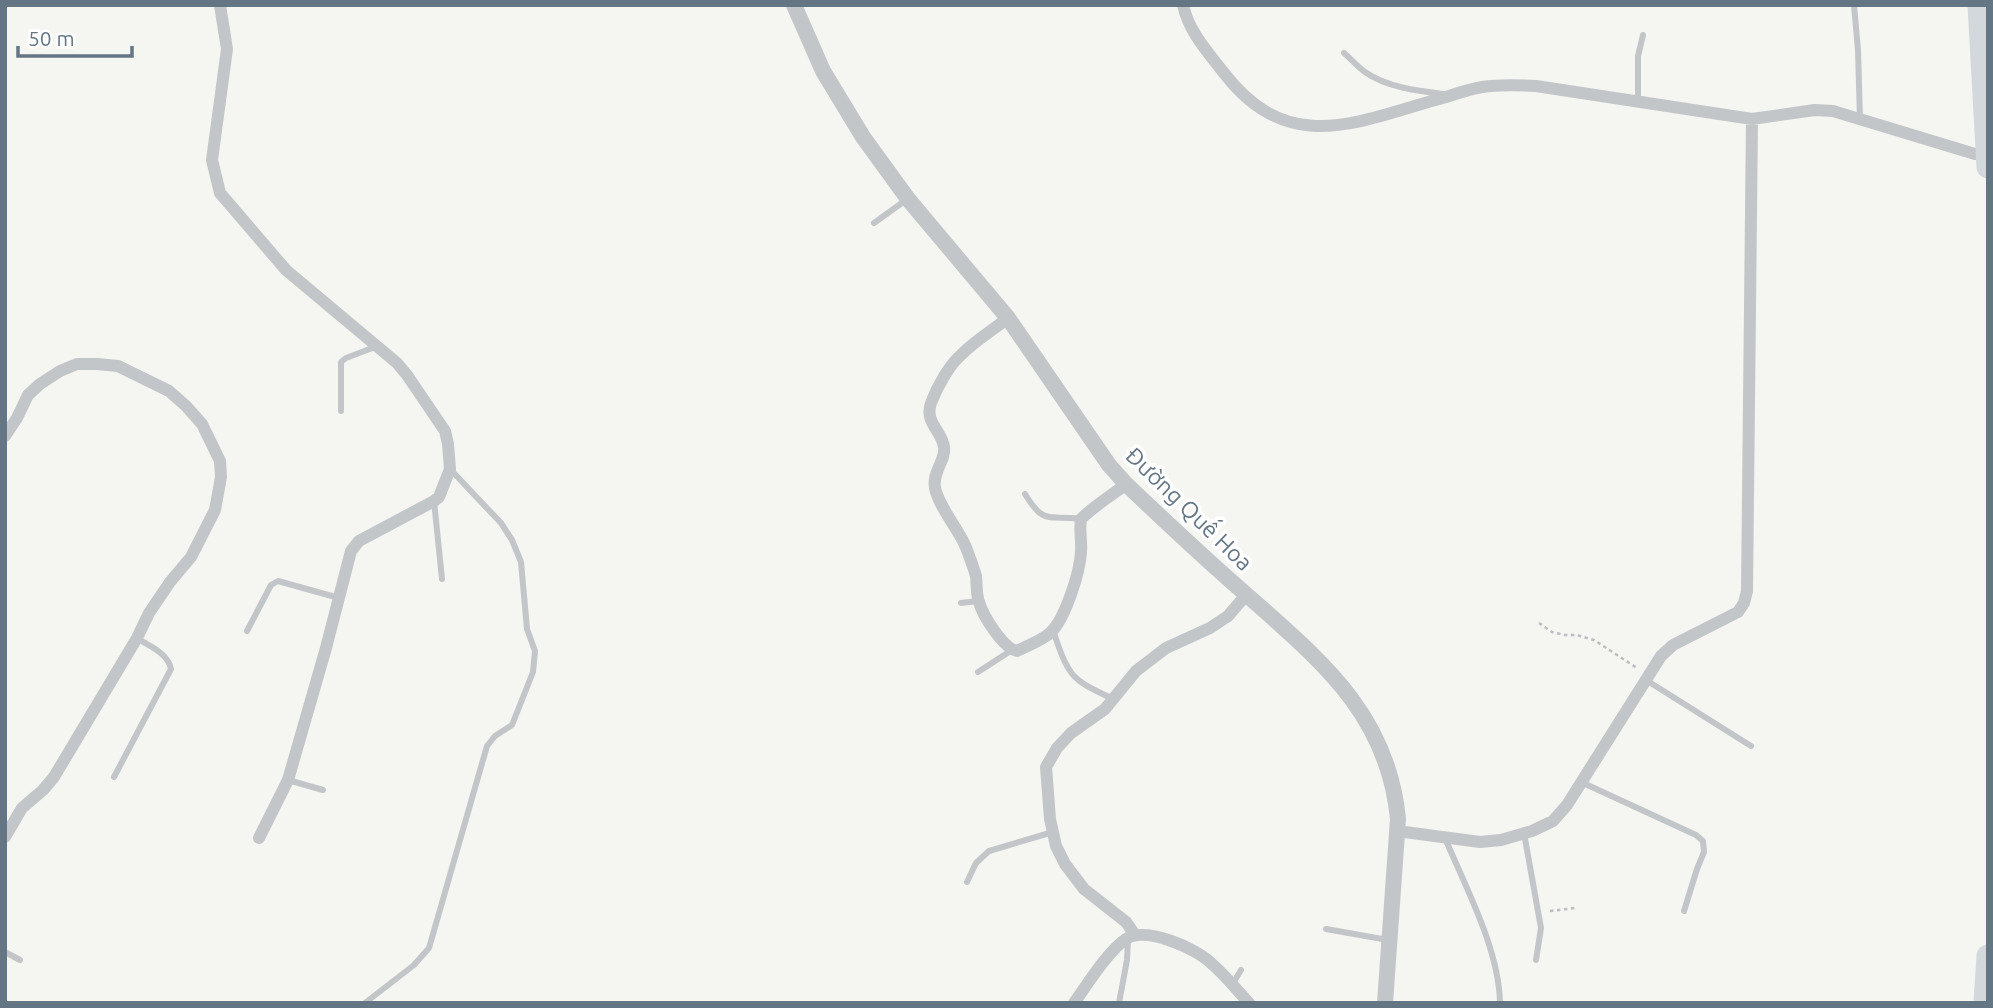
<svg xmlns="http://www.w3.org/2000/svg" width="1993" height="1008" viewBox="0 0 1993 1008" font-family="Ubuntu,sans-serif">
<rect width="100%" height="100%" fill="#f5f5f1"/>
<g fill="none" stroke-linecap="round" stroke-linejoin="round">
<!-- path -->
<path stroke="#bcbec0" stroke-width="2.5" stroke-dasharray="3.5 3.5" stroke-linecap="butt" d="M1539 623 1552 632 1565 635H1577L1594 640 1637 668
M1550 911 1575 908"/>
<!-- service -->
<path stroke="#c2c6c9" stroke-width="6" d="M1854 5 1858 50 1860 119
M1344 53C1351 59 1358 67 1365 72 1386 87 1418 91 1443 94
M1638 101V56L1643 35
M874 223 906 200
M341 411V362L346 358 375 347
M1025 494C1045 527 1049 514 1081 519
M434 501 442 579
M961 603 978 601
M1053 630C1058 645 1064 665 1074 676 1084 687 1100 692 1113 699
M247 631 271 585 278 581 339 598
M978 672 1012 650
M1646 680 1751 746
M114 777 171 669C168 653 149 646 137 638
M288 780 323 790
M1581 782 1696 835 1703 841 1704 852 1697 869 1684 911
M1524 833 1541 928 1536 960
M1445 838C1466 888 1499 949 1500 1003
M967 882 976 863 989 851 1053 832
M1326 929 1388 940
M5 952 20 960
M1232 985 1241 970
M365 1003 414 965 429 948 487 746 495 736 512 725 533 672 535 651 527 629 521 562 512 540 501 523 450 469
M1119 1003 1127 960 1128 939"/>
<!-- minor -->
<path stroke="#c2c6c9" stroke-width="12" d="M220 5 227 49 212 160 220 193 286 270 397 363 407 375 445 431 448 444 450 469 439 497 434 501 359 541 351 551 326 648 288 780 259 838
M1183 5C1189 32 1207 51 1224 73 1290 159 1360 120 1446 97 1458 93 1470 89 1482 87 1500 84 1518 85 1536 86L1752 119 1815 110 1833 111 1975 154
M1008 318C993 330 976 340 962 354 949 365 937 387 931 403 924 422 942 431 944 447 946 460 932 472 935 488 939 507 957 527 965 545 969 555 973 566 976 576 977 584 976 594 979 602 983 616 1003 648 1017 651 1028 645 1042 641 1051 632 1065 619 1080 572 1081 552 1082 541 1079 530 1081 519 1094 506 1111 496 1126 484
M5 436 17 418 28 395 40 384 60 371 77 364H97L118 366 169 391 186 406 202 424 220 461 221 477 215 510 191 557 170 582 149 613 137 638 54 777 43 790 22 808 5 837
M1397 831 1480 842 1501 840 1532 831 1553 821 1567 805 1661 656 1673 645 1738 612 1744 603 1747 591 1752 119
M1135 935 1126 922 1084 889 1065 864 1056 846 1050 819 1046 767 1057 748 1071 733 1105 709 1136 671 1166 648 1210 628 1228 616 1246 595
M1074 1003C1087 985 1108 951 1126 939 1146 926 1195 948 1211 963 1225 975 1237 990 1249 1003"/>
<!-- tertiary -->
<path stroke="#c2c6c9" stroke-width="16" d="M794 5 823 71 863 137 908 199 1008 318 1109 465 1126 484C1166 522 1206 560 1248 596 1321 661 1388 714 1398 819L1385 1003"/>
<!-- motorway -->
<path stroke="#d3d8dc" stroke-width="23" d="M1979 5 1988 167
M1985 1003 1988 956"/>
</g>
<g text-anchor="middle" stroke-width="7" stroke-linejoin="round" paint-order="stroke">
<!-- street labels -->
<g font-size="23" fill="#647683" stroke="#fff">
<text transform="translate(1189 509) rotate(44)" y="8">Đường Quế Hoa</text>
</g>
</g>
<!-- border -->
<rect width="1993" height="1008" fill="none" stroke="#647683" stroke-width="14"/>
<!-- scale -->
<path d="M18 46v10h114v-10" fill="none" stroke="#647683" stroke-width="3.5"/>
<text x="28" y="46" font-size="21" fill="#647683" stroke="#ffffff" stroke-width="5" paint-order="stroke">50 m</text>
</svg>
